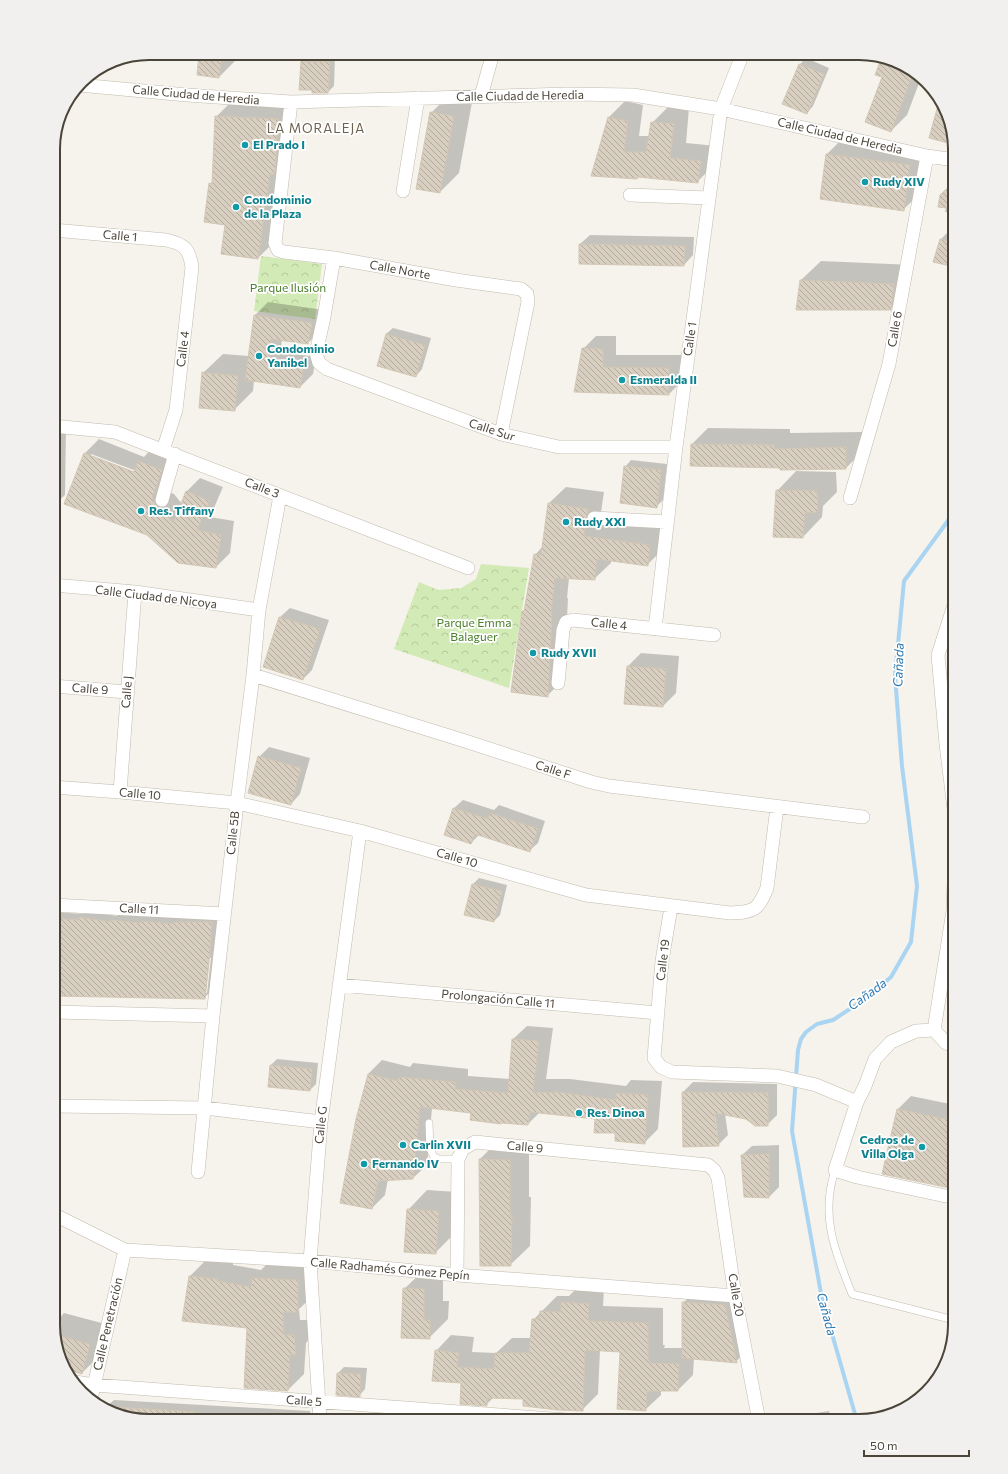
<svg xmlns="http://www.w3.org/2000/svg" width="1008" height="1474" viewBox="0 0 1008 1474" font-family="Commissioner,sans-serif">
<defs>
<pattern id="forest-crowns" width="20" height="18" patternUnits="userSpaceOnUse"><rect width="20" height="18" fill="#d2eab5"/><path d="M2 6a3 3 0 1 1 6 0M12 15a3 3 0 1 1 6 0" fill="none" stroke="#b6ca9c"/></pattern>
<pattern id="building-back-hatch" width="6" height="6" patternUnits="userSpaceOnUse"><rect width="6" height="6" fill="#d8cfc1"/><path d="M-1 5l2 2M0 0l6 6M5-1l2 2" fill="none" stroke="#b1aa9e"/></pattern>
</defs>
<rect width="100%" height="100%" fill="#f6f3ec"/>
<!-- forest -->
<path fill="url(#forest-crowns)" d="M261 256 322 264 315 319 254 311Z
M481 564 529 568 509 688 394 649 419 582 438 590 461 588 476 579Z"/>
<!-- shadow -->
<path fill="#0003" fill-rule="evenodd" d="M200 53H238V58L219 77Z
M369 53H419L412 60 371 57 369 55Z
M308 55 335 56 334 86 328 92 302 61Z
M806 58 829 68 813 106 807 113 784 103 800 64Z
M882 59 912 69 921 78 907 115 891 131 883 76 877 74Z
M450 94 473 97 459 173 440 192 431 113Z
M940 99 942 101 952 137 948 142Z
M232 101 294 104 274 242 258 258 210 184 213 181 216 117Z
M625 101 643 105 639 136H650L652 123 668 107 689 108 686 143 717 146 713 166 697 182 639 176 637 178 592 175 609 117Z
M840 141 923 152 916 197 903 210 821 198 827 154Z
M955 175V213L945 212 951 185 948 182Z
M955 225V266L941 239Z
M590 235 694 237 693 255 684 265 580 244Z
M821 261 913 265 909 290 890 309 801 280Z
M268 302 324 310 321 330 308 343 282 340 280 352 316 357 313 374 300 387 254 381 253 391 234 410 203 373 223 354 249 356 255 315Z
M393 328 431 338 422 369 416 376 378 365 386 334Z
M596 336H616V355H681L682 381 669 394 575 391 583 349Z
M53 424 66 425 65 495 53 506Z
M708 428 790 429V433L862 432V452L846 468 781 469V467L692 444Z
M99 439 144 457 152 448 175 457 169 492 174 494 182 504 187 491 200 478 223 487 210 517 234 521 230 553 216 567 147 534 65 503 85 453ZM91 454 139 472 138 474 91 456Z
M631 460 667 464 663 500 656 507 625 467Z
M796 471 836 472 837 492 823 506 822 517 803 537 777 491Z
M566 487 604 492 600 519 667 529 664 548 647 565 611 560V563L594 579 569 578 567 598H568L564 679 547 696 523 612 526 609 535 555 543 546 549 503Z
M290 608 329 620 312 670 303 679 280 617Z
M641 653 679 656 676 693 663 706 628 666Z
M269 747 310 758 300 794 291 804 259 757Z
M463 800 494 810 499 805 545 821 538 843 529 851 480 834 471 843 446 834 454 808Z
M479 878 507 885 500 915 494 921 473 884Z
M86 911 117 916 119 914 146 917 148 915 179 918 182 916H218L211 991 204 998 53 994V912L83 914ZM209 957 211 958 207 993H205Z
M527 1026 553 1028 546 1079H570L626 1086 631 1080 662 1081 658 1129 644 1143 616 1132 596 1118 540 1112 528 1124 502 1122 472 1112 432 1108 427 1165 413 1178 388 1179 385 1195 372 1208 368 1074 382 1060 410 1067 413 1063 468 1069V1076L510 1079 513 1039Z
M277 1059 318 1063 316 1084 310 1090 271 1065Z
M693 1082 777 1084V1115L767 1125 746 1118 725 1114 728 1135 718 1145 683 1092ZM712 1108H714L718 1137H716Z
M911 1096 955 1105V1188L883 1173 898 1109Z
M499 1140 529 1142V1197H531L530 1246 510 1265 480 1159Z
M779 1145V1187L769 1197 742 1155 752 1146Z
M427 1190 457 1192 454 1234 435 1253 408 1210Z
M206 1260 233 1263V1265L261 1270 269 1262 314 1264V1295L299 1309 300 1320H310L312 1336 306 1343 304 1374 288 1390 248 1327 190 1276Z
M424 1270H443V1301H449L448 1319 429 1338 404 1289Z
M578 1287 604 1289 603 1306 663 1308V1345H665L664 1348H683V1303L689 1297 731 1299 742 1355 736 1362 694 1358 693 1375 678 1390H661V1395L645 1410 621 1351 600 1350 598 1394 582 1410H555V1408L524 1398 494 1397 486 1405 462 1382 436 1351 451 1335 474 1337 472 1352 496 1353 512 1338H532L533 1320 557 1296H569Z
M64 1313 109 1325 101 1354 82 1373 65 1368 53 1325Z
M344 1367 367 1368 365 1389 359 1396 338 1373Z
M114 1400 310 1411 312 1421H143L106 1410V1407Z
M829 1411 831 1421H787L791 1417Z
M351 1413 385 1415V1421H343Z
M577 1420 608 1421H522Z"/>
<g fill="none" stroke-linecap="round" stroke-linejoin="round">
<!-- stream -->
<path stroke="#a9d4f2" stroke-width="4" d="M857 1421 822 1299 792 1131 798 1050 801 1039 806 1032 817 1024 833 1020 862 1001 891 977 911 942 917 886 902 766 895 676 904 581 955 511"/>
</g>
<!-- building -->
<path fill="url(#building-back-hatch)" stroke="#d3c7b4" d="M199 53H222L219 78 197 75Z
M881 59 912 69 914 71 891 132 865 122 882 77 875 75Z
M301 61 330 62 328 93H312V90H299Z
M799 64 824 74 807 114 782 104Z
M940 98 942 101 951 133 948 143 929 138Z
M430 112 454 116 440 193 416 189Z
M215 116 278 119 275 174H270L258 259 221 254 225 225 204 222 209 183 212 184Z
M608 117 628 121 624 152H646L651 122 674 124 670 158 701 161 698 183 638 177 637 179 591 176Z
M826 154 910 165 904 211 820 199Z
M955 181V209L938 207 940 195Z
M940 239 955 243V267L933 262Z
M579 244 685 246 684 266 579 264Z
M800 280 894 284 891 310H796Z
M254 315 312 323 308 344 271 339 268 364 303 370 300 388 245 380Z
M386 334 425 345 416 377 377 366Z
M582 348 603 349V367L669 368V395L574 392Z
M202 372 238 376 235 411 199 408Z
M691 444 774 445V449L846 447V469L780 470V468L690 466Z
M84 453 134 472 138 461 162 470 152 498 156 505 160 508 173 523 186 491 210 501 197 530 221 535 216 568 178 563 147 535 64 504Z
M624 466 661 470 657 508 620 503Z
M776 490 817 491 818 512 805 513 803 538 773 537Z
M548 503 588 509 584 536 650 545 648 566 597 559 595 580 555 578 551 614 552 615 548 697 511 692 522 611H524L534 554 541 555Z
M279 617 320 629 303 680 263 667Z
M627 666 666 669 663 707 624 704Z
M258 756 301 768 291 805 248 793Z
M453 808 488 819 490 813 538 829 530 852 475 834 471 844 444 835Z
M472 884 502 891 494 922 464 915Z
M79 917 111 922V920L141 923V921L174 924 175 922H212L209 962 205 999 53 996V918L79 920Z
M512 1039 539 1041 533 1093 556 1092 616 1100V1093L648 1095 645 1144 615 1141V1133H594L595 1119 530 1112 528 1125 501 1123V1124L470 1120 471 1113 420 1107 413 1179 378 1181 372 1209 340 1203 356 1119 368 1074 398 1081 399 1077 455 1082V1089L508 1093Z
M270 1065 312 1069 310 1091 268 1087Z
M682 1092 768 1093V1126H755L746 1119 714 1113 719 1146 683 1147Z
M897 1109 955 1121V1189L882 1174Z
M769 1154V1198L744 1197 741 1155Z
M479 1159 510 1160V1216H512L511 1266H480Z
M407 1209 439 1211 436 1254 404 1252Z
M189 1276 217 1279V1281L251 1287 252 1278 298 1280V1312H283L284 1335H294L296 1354H290L288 1391 244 1388 247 1328 182 1321Z
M403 1288 424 1289V1320H430V1339L401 1338Z
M561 1302 589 1304 588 1321 648 1323V1360H650L649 1363 679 1364 678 1391H647L646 1411 617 1409 620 1352 587 1350 585 1351 583 1411 558 1410 523 1406V1399L487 1398V1406L460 1404 461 1383 432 1381 435 1350 459 1353 457 1367 494 1369 495 1353H529L532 1319H539L540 1311 561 1312Z
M682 1302 725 1305 737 1363 682 1358Z
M56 1335 90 1344 82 1374 65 1369Z
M337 1373 361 1374 360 1397 336 1395Z
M114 1407 196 1412 195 1421H143L113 1412Z"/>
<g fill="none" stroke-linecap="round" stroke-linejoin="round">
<!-- service casing -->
<g stroke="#c2bbae" stroke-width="8">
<path id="service" d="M429 1123 430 1149 434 1157 439 1159H458
M835 1170C820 1217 835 1251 852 1294L950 1319"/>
</g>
<!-- minor casing -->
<g stroke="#c2bbae" stroke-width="14">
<path id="minor" d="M79 85 187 95 291 102 568 94 633 95 721 109 927 156 955 160
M481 96 493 53
M291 102 275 243 278 250 284 252 334 258 456 280 521 289 527 294 528 302 501 434
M403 191 418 98
M630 195 709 198
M53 230 166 240C184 244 189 248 192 267L176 410 163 450
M334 258 324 317 316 353 319 363 327 369 501 434 559 447H676
M53 426 115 432 468 568
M850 498 889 364 927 156
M162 500 175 454
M594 518 667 522
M53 585 135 592 259 610
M655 629 676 447 721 109 743 53
M253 675 465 741 591 782 609 786 863 817
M558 683 563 630 566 622 573 620 714 635
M53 686 127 692
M53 787 120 792 237 803 360 831 586 895 730 913C755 912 758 910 767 888L777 807
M120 792 135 592
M955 817 946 744 938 655 955 602
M53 905 224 914
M671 907 662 961 654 1058 661 1067 672 1072 777 1076 816 1085 857 1102
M339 985 658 1013
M53 1012 213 1016
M934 1030 916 1031 891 1042 875 1059 865 1086 857 1102 835 1170 857 1177 955 1198
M955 1046 946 1043 934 1030 953 911 955 851
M53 1106 205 1108 321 1122
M198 1172 213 1016 237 803 253 675 259 610 280 496
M53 1214 125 1250 310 1261 457 1275 735 1296
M457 1275 458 1159 463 1149 475 1142 708 1165 714 1170 718 1178 735 1296 759 1421
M75 1382 94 1385 580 1421
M91 1399 125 1250
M320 1421 310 1261 321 1122 360 831"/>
</g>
<!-- service -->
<use href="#service" stroke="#fff" stroke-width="7"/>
<!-- minor -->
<use href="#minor" stroke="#fff" stroke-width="13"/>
</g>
<!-- markers -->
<g fill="#0f9aa8" stroke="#fff" stroke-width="1.5">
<circle cx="245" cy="145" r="4"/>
<circle cx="865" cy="182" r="4"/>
<circle cx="236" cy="207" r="4"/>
<circle cx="259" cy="356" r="4"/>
<circle cx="622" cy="380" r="4"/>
<circle cx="141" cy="511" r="4"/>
<circle cx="566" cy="522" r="4"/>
<circle cx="533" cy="653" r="4"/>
<circle cx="579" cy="1113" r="4"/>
<circle cx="403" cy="1145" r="4"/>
<circle cx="922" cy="1147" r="4"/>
<circle cx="364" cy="1164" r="4"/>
</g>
<g text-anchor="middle" stroke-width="3.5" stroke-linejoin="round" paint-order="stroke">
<!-- street labels -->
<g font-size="12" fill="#4b4439" stroke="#fff">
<text transform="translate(196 95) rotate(5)" y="4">Calle Ciudad de Heredia</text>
<text transform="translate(520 96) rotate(-1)" y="4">Calle Ciudad de Heredia</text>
<text transform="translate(840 136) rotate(13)" y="4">Calle Ciudad de Heredia</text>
<text transform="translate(120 236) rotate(5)" y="4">Calle 1</text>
<text transform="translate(400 270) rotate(10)" y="4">Calle Norte</text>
<text transform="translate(895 329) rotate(-80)" y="4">Calle 6</text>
<text transform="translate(690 339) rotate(-82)" y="4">Calle 1</text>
<text transform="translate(183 349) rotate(-83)" y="4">Calle 4</text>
<text transform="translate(492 430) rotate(18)" y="4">Calle Sur</text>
<text transform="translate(262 488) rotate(21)" y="4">Calle 3</text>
<text transform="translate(156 597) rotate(7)" y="4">Calle Ciudad de Nicoya</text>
<text transform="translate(609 624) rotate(6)" y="4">Calle 4</text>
<text transform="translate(90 689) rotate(4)" y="4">Calle 9</text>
<text transform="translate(127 692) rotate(-86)" y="4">Calle J</text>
<text transform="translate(553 770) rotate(18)" y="4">Calle F</text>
<text transform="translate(140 794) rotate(5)" y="4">Calle 10</text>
<text transform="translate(233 833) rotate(-84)" y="4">Calle 5B</text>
<text transform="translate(457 858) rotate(16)" y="4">Calle 10</text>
<text transform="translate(139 909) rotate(3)" y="4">Calle 11</text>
<text transform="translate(663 960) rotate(-83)" y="4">Calle 19</text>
<text transform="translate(498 999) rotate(5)" y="4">Prolongación Calle 11</text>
<text transform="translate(321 1125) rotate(-84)" y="4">Calle G</text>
<text transform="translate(525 1147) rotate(5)" y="4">Calle 9</text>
<text transform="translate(390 1269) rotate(5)" y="4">Calle Radhamés Gómez Pepín</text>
<text transform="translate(736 1295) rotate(80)" y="4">Calle 20</text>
<text transform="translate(108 1324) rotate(-77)" y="4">Calle Penetración</text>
<text transform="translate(304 1401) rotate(4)" y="4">Calle 5</text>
</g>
<!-- culture labels -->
<g font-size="12" font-weight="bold" fill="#0d838f" stroke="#fff" text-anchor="start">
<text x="253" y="149">El Prado I</text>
<text x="873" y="186">Rudy XIV</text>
<text x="244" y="204">Condominio<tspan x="244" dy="14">de la Plaza</tspan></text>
<text x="267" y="353">Condominio<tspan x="267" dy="14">Yanibel</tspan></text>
<text x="630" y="384">Esmeralda II</text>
<text x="149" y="515">Res. Tiffany</text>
<text x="574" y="526">Rudy XXI</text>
<text x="541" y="657">Rudy XVII</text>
<text x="587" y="1117">Res. Dinoa</text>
<text x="914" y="1144" text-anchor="end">Cedros de<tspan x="914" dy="14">Villa Olga</tspan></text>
<text x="411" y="1149">Carlin XVII</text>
<text x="372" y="1168">Fernando IV</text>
</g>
<!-- park labels -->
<g font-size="12" fill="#4a7f2a" stroke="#fff">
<text x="288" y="292">Parque Ilusión</text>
<text x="474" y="627">Parque Emma<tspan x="474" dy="14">Balaguer</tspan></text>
</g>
<!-- neighbourhood labels -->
<g font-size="13" letter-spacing="1" fill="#6e6250" stroke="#fff">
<text x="316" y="133">LA MORALEJA</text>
</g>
<!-- water labels -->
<g font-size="13" font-style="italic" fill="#2e7ab2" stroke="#fff">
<text transform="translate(898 665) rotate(-88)" y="5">Cañada</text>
<text transform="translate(867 994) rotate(-36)" y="5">Cañada</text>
<text transform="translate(827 1314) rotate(75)" y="5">Cañada</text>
</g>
</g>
<!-- crop -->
<path d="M0 0H1008V1474H0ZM149 60H859A89 89 0 0 1 948 149V1325A89 89 0 0 1 859 1414H149A89 89 0 0 1 60 1325V149A89 89 0 0 1 149 60Z" fill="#f1f0ef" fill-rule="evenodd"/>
<path fill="none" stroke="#4b4439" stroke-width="2" d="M149 60H859A89 89 0 0 1 948 149V1325A89 89 0 0 1 859 1414H149A89 89 0 0 1 60 1325V149A89 89 0 0 1 149 60Z"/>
<!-- scale -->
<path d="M864 1450v6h105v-6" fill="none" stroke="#4b4439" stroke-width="2"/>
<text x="870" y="1450" font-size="12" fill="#4b4439" stroke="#ffffff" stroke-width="3" paint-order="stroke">50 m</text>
</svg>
